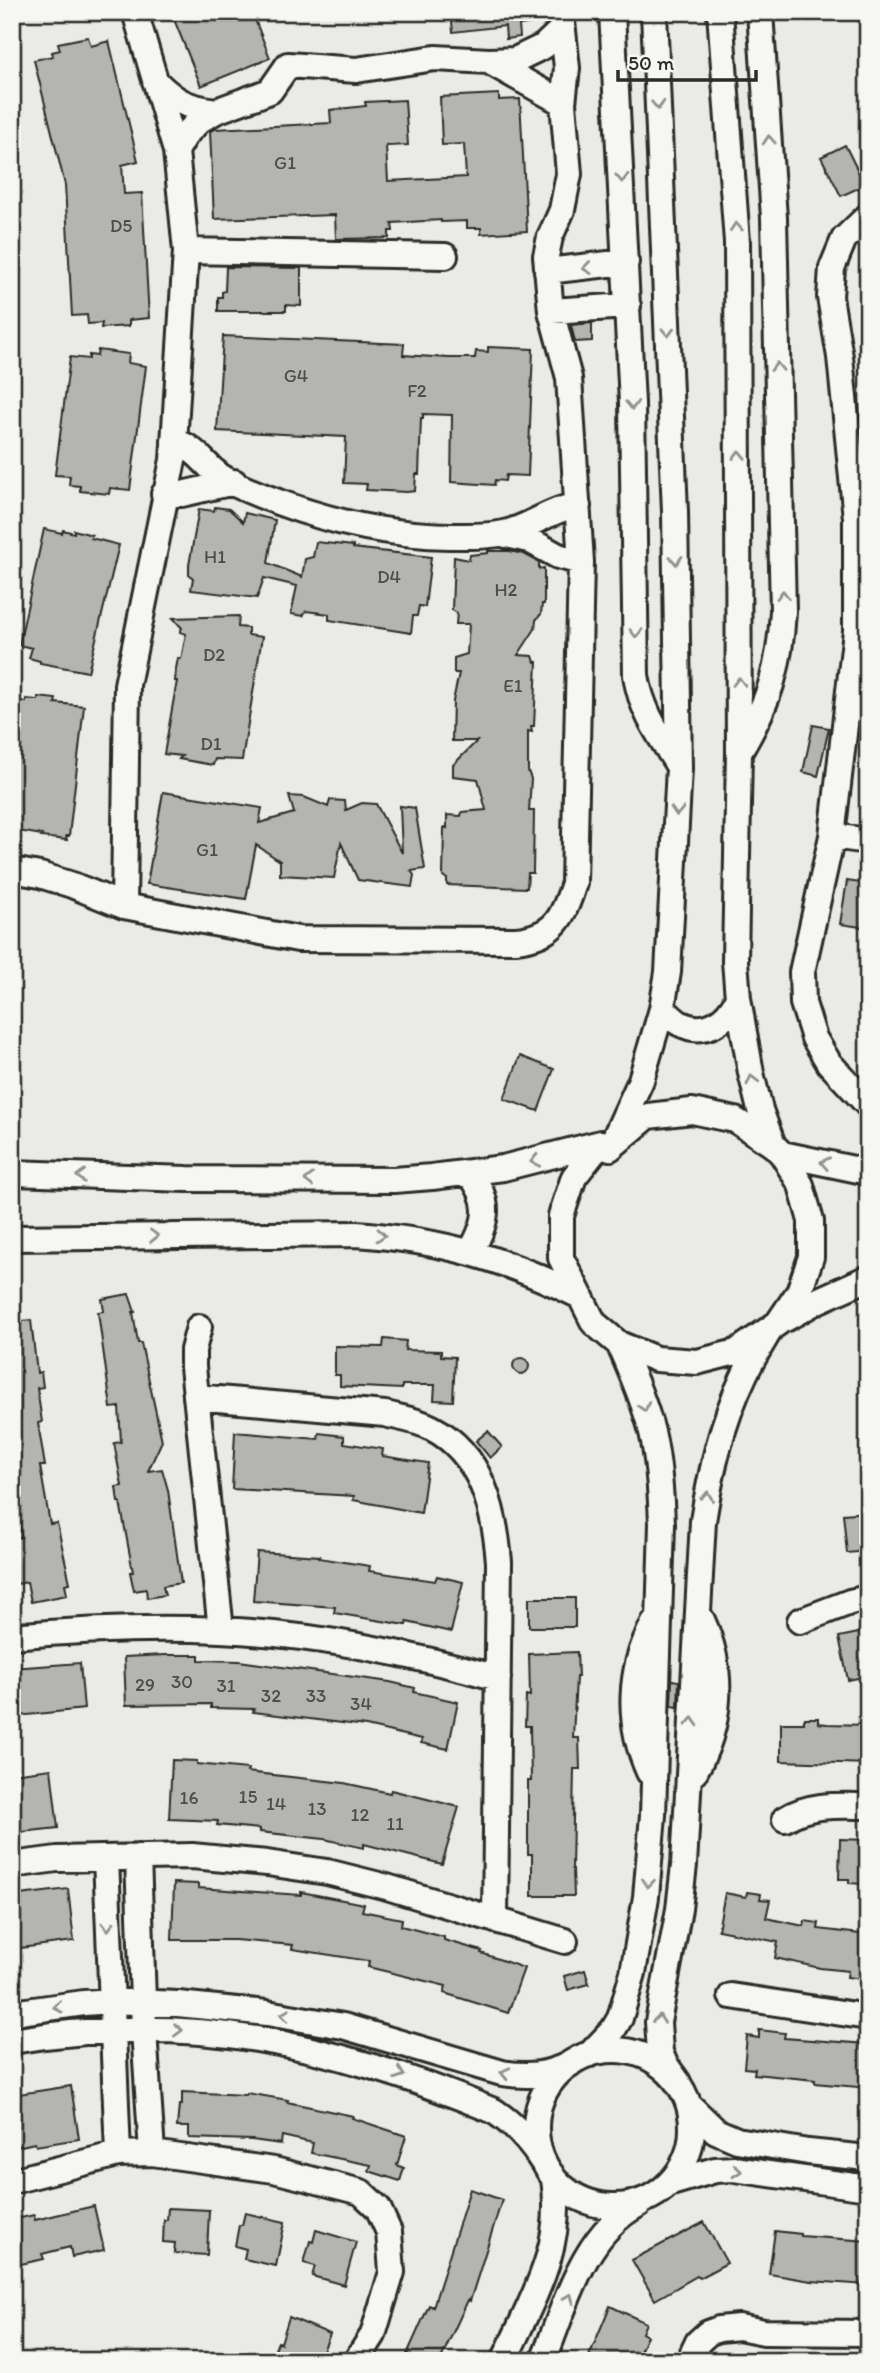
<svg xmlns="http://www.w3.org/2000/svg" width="880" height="2373" viewBox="0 0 880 2373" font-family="Itim,sans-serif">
<rect width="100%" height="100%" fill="#eaeae6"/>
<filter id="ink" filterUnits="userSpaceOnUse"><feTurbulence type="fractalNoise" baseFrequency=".0143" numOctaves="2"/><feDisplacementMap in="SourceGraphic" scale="14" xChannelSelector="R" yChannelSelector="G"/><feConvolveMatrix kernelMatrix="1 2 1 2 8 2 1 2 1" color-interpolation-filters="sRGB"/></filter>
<g filter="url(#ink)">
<!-- building -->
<path fill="#b4b4b1" stroke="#2b2b2b" stroke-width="2" d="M171 12H252L270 58 201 86Z
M451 12H540L541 22 519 25 520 37 506 39 505 26 453 32Z
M88 37 91 46 109 41 138 161 122 165 124 194 142 193 149 318 129 320V326L101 328 102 323 88 324 87 315 72 316 65 185 34 60 53 56 52 52 60 50 58 43Z
M499 94V100L520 99 527 231 481 234V228H467V221L441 222V220L392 223 393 231H389V238L336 239 335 215 214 219 210 131 215 129 331 123 330 110 366 106 365 102 405 100 408 145 386 146 388 181 466 177 464 144 442 145 440 97Z
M845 145 865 185 841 196 821 157Z
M226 267 301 268V306L286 305V311H218V297H222V292L225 291Z
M592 323V341L575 342 571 325Z
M223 336 404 344 403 355 449 358H475L476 351 488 352V347L533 349 528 476 506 475 505 481 495 480 494 485 451 482 452 415 423 414V418H421L419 474H416L415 491 407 492 366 490 367 484 344 483 346 437 217 431Z
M98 350 129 354 128 363 146 366 130 490 110 488 109 494 80 491V486L69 485 70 476 55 475 70 357 89 359V355L97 356Z
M215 507 229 509 243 522 245 513 275 520 268 563 302 577 305 559 313 557 316 542 353 546V548L431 557 425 607 419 606 417 616H413L411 633 329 620V614L306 611 303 616 291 614 297 586 264 578 257 598 191 590 193 578 189 575V565L199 509 214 511Z
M44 529 62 533 63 530 74 533V530L92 535 91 538 119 545 88 672 40 663V661L29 658 32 648 19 645Z
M488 551H509L524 554 539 562V569L544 568V604H542L541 614 536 620 535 629 518 655 533 656 535 662H537L534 726H531L532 732 528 731V771L531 779 529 811H534L533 873H528L527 888 447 885V879L443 876 444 827 447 828V815L461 816 462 812 486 810 478 779 453 776V765L477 741H452L453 701 459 673H454V658L467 654 469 624H456L457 613 452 610 454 557 469 560 470 555 488 553Z
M239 616 238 627 248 628V635L262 637 242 760 215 759 213 765 179 759 182 756 164 754 177 681H175L176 669 178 658 181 659 186 634 180 632 182 628 173 618Z
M38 697 56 699 55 703 84 706 69 836H66L67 840 41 837 42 835 12 830V700L26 702V699L38 700Z
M813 725 829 728 818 776 803 772Z
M163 792 262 808 259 823 294 813 289 796 304 797 328 807 330 800 345 801 346 810 362 803 376 804 402 853 400 806 415 808 425 869 411 871 414 875 412 887 358 880 341 843 334 878 280 875V861L256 845 246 899 147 884Z
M847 881 868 884V928L840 924Z
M520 1056 554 1069 538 1111 504 1099Z
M129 1294 135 1312H133L138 1343H141L162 1441 148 1471 162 1469 168 1490 181 1583 163 1586 165 1595 147 1598 146 1589 134 1591 130 1572H133L120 1502H118L116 1487 122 1486 114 1443 121 1442 119 1407 111 1408 98 1312 104 1311 102 1299Z
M31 1320 37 1373 41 1372 43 1387 37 1388 42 1422 38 1423 45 1466H40L50 1524 57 1523 70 1583 65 1584 67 1595 31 1602 27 1582 17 1584 12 1557V1538L21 1537 17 1510 15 1501 12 1502V1322Z
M384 1339 406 1341 405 1350 441 1351V1356L455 1357 453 1401 434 1400 435 1385H402V1389L340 1386V1375H335V1346L383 1347Z
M513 1366a8 8 0 1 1 16 0a8 8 0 1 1-16 0Z
M488 1431 502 1447 490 1458 476 1441Z
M235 1432 318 1439 319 1433 344 1436V1443L383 1449 382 1456 428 1463 421 1513 353 1500 354 1496 232 1489Z
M868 1512V1551L847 1553 843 1514Z
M257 1552 320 1556 319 1558 370 1566 369 1571 435 1581 437 1576 463 1582 451 1632 407 1622 406 1625 334 1613 335 1607 253 1601Z
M529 1598H575V1627H529Z
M868 1631V1676L848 1680 839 1637Z
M577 1652 578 1677H576L573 1738H579L580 1769H574L572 1869H573L574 1896H532V1854H528V1781H531L530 1726H525L526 1695 530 1696 529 1654Z
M166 1655H199V1660L239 1661 390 1682 415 1688 414 1692 458 1702 448 1749 421 1743 422 1739 366 1726 253 1712 254 1709 211 1708V1704L126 1705 124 1657Z
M80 1663 84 1709 18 1716 12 1668Z
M672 1680 679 1681 678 1707 671 1706Z
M804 1718H818V1723L827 1724 868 1725V1764L781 1761V1723H804Z
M172 1760 197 1761V1764L248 1769 247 1772 344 1783 390 1793 391 1790 459 1807 442 1864 364 1844V1848L324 1839 260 1832V1829L217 1825 218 1821 169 1819Z
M51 1769 58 1828 12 1833V1774Z
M840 1839 868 1840V1875H863V1884L849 1883V1879H839Z
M174 1883 198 1884V1888L301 1895V1892L364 1904 362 1911 402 1919 401 1926 444 1937V1940L482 1951 481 1953 524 1968 508 2013 444 1993 446 1986 368 1967 369 1961 292 1949 293 1945 235 1940H172Z
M68 1889 74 1941 12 1949V1896Z
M747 1892 761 1894 760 1899 770 1900 766 1918 804 1926 805 1921 819 1923 818 1929 868 1935V1980L847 1977 848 1971 820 1968 775 1958 778 1942 718 1930 725 1893 746 1897Z
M585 1970 589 1984 568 1990 564 1976Z
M759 2030 785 2033 784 2038 868 2044V2088L815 2083V2080L754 2074 755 2069 744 2068 747 2036 759 2038Z
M71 2086 79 2139 36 2146 35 2143 12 2148V2095Z
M182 2092 246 2095 247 2093 288 2100 287 2102 353 2116 352 2118 406 2136 397 2165 404 2168 400 2181 369 2171 371 2165 311 2153 313 2143 282 2136 281 2144 252 2140 189 2138V2127H177L179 2105H182Z
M470 2189 502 2200 470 2301 468 2300 440 2361H404L429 2305 433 2307Z
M94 2206 104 2250 72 2257 70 2247 42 2254 44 2259 12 2266V2220L34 2215 35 2220Z
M168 2208 209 2210 207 2255 174 2253 175 2243 163 2242 164 2220H167Z
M245 2213 285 2222 276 2266 244 2259 246 2249 235 2246 239 2225H242Z
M704 2222 727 2263 699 2278 697 2276 655 2300 632 2260Z
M316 2230 356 2242 344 2285 312 2276 315 2266 304 2263 310 2241 313 2242Z
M775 2231 801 2234V2236L868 2241V2285L811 2281 769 2274Z
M610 2306 646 2323 642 2333 647 2336 636 2361H587Z
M289 2317 330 2334 319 2361H285L272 2356 278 2342 281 2343Z"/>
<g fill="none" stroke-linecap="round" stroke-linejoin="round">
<!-- minor casing -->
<g stroke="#2b2b2b" stroke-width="30">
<path id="minor" d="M612 12 632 403 636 675C641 711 660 736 679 767
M720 12 737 242 739 752 735 961 738 998 751 1073 760 1110 773 1145
M490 62 563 103
M155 81C176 102 187 107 216 111
M176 151 186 134 200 120 216 111 270 91 288 65 356 70 435 58 489 61 515 60 544 46 562 29
M868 216 844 239 832 268 830 297 840 357 856 518V631L832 836 802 972 803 1003 814 1038 829 1063 868 1105
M186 251 445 256
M547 271 626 262
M551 311 628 306
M174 441C195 447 203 463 220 476 237 487 260 495 278 502 334 523 391 535 450 536 468 536 487 537 504 533 530 528 551 508 578 506
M164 494H182L234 482
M502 534 529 540 558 556 581 562
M740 751C769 702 780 668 783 611L774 218 760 12
M832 836 868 841
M12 870 40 875 72 885 124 906 298 939 516 940C555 936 563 918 574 883L581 562 569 378 551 311 546 256 550 237 562 210 569 174 563 103 567 68 561 12
M124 906 127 685 173 460 186 251 176 151 135 12
M662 1009C668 1013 673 1019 679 1023 705 1037 727 1021 738 998
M692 1111 735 1120 773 1145 782 1154 801 1185 811 1221V1257L799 1292 778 1323 736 1352 697 1362 656 1359 619 1344 594 1323 561 1258V1216L574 1177 601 1143 610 1148 648 1116Z
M610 1148 641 1080 662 1009 668 972 679 768 675 512 654 12
M782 1154 868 1172
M12 1173 187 1179 394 1180 432 1177 503 1168 601 1143
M469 1173C492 1201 488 1221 471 1251
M12 1238 356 1234C441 1240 503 1258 580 1296
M785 1319 819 1300 868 1278
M199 1327 193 1350V1367L221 1630
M196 1397 385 1414C401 1418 417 1420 432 1428 482 1454 495 1511 499 1562L495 1920
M800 1621 850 1602 868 1598
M12 1636C81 1630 151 1627 220 1630 313 1634 408 1653 498 1678
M649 1772C627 1723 628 1670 654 1623
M694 1773C722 1725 725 1671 702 1620
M785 1819C810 1803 840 1806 868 1806
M138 1857 144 2030 152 2153
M106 1858 118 2154
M12 1865 57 1859 192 1856 267 1863 327 1872 387 1887 565 1941
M731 1996 868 2017
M12 2013 84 2003 111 2001 178 2004 267 2013 343 2026 502 2073C528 2077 546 2076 570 2064
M12 2041C189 2011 331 2043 494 2111 515 2125 529 2140 542 2161
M536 2128a78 78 0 1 1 156 0a78 78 0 1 1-156 0Z
M590 2054 613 2030 620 2018 633 1973 646 1897 653 1815 662 1524C661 1493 659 1462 652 1432 644 1401 632 1373 619 1344
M678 2082 665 2064 660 2052 658 2022 679 1909 684 1865 703 1521C711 1471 722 1422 744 1376 751 1361 760 1347 768 1333
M690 2106 716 2131 737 2140 808 2152 868 2158
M12 2181 118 2154 152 2153 274 2170 361 2192 378 2208 389 2232 392 2272 373 2335 356 2361
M671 2183 715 2170 734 2169 868 2188
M504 2361C531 2300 565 2249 554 2179
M543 2361C565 2307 583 2233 639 2204
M689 2361 698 2342 708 2333 719 2329 739 2327 764 2332 868 2333"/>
</g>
<!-- minor -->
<use href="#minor" stroke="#f6f6f2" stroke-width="24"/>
</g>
<!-- one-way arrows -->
<defs><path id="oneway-chevron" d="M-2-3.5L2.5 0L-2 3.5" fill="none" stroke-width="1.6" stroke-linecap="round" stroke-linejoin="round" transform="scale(1.75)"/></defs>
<g stroke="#90908e">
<use href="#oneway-chevron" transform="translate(658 105) rotate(87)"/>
<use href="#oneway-chevron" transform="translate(769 140) rotate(-94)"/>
<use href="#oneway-chevron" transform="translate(622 178) rotate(87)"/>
<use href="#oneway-chevron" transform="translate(736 227) rotate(-94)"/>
<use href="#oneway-chevron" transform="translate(587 268) rotate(173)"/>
<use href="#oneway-chevron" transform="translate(668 332) rotate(88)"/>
<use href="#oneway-chevron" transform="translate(777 367) rotate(-91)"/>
<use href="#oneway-chevron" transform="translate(632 405) rotate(88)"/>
<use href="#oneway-chevron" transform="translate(739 455) rotate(-91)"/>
<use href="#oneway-chevron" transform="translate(676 560) rotate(89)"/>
<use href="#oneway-chevron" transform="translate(783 595) rotate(-91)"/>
<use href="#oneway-chevron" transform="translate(636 633) rotate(90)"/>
<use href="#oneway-chevron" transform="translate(739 682) rotate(-90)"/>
<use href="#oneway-chevron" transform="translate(677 811) rotate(93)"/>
<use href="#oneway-chevron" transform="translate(752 1080) rotate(-104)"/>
<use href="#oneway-chevron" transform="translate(535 1161) rotate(167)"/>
<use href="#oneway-chevron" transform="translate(825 1163) rotate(-168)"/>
<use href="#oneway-chevron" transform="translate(81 1176) rotate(-178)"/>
<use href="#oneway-chevron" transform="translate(309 1180) rotate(-180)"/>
<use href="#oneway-chevron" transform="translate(381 1235) rotate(4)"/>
<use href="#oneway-chevron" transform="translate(154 1236) rotate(-1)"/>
<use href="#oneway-chevron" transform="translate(644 1407) rotate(73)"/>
<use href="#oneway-chevron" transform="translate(707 1496) rotate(-80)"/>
<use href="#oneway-chevron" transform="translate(692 1722) rotate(-87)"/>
<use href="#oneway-chevron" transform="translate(648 1883) rotate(96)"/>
<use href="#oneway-chevron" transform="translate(108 1926) rotate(88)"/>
<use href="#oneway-chevron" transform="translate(58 2007) rotate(171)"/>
<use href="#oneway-chevron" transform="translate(285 2015) rotate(-173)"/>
<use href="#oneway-chevron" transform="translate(659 2019) rotate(-83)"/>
<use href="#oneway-chevron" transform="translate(178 2030) rotate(1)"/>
<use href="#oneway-chevron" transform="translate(505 2073) rotate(-167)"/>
<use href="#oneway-chevron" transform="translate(400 2074) rotate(19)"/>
<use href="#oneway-chevron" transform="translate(737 2171) rotate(5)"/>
<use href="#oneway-chevron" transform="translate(569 2298) rotate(-68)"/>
</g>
</g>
<g text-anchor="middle" stroke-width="6" stroke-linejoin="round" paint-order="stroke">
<!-- number labels -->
<g font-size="19" fill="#4d4d4c">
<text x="285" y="169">G1</text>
<text x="121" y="232">D5</text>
<text x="296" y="382">G4</text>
<text x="417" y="397">F2</text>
<text x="215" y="563">H1</text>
<text x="389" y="583">D4</text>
<text x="506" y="596">H2</text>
<text x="214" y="661">D2</text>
<text x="513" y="692">E1</text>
<text x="211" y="750">D1</text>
<text x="207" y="856">G1</text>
<text x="182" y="1688">30</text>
<text x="145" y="1691">29</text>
<text x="226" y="1692">31</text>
<text x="271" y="1702">32</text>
<text x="316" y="1702">33</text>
<text x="361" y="1710">34</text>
<text x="248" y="1803">15</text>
<text x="189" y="1804">16</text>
<text x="276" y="1810">14</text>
<text x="317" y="1815">13</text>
<text x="360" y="1821">12</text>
<text x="395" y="1830">11</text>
</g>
</g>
<!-- margin -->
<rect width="880" height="2373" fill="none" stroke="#f6f6f2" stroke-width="42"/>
<rect x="21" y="21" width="838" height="2331" fill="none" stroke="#2b2b2b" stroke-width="2.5" filter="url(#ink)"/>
<!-- scale -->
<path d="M618 70v10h138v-10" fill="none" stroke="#2b2b2b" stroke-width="3.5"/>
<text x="628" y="70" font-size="21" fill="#2b2b2b" stroke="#f6f6f2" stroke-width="5" paint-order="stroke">50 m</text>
</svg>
